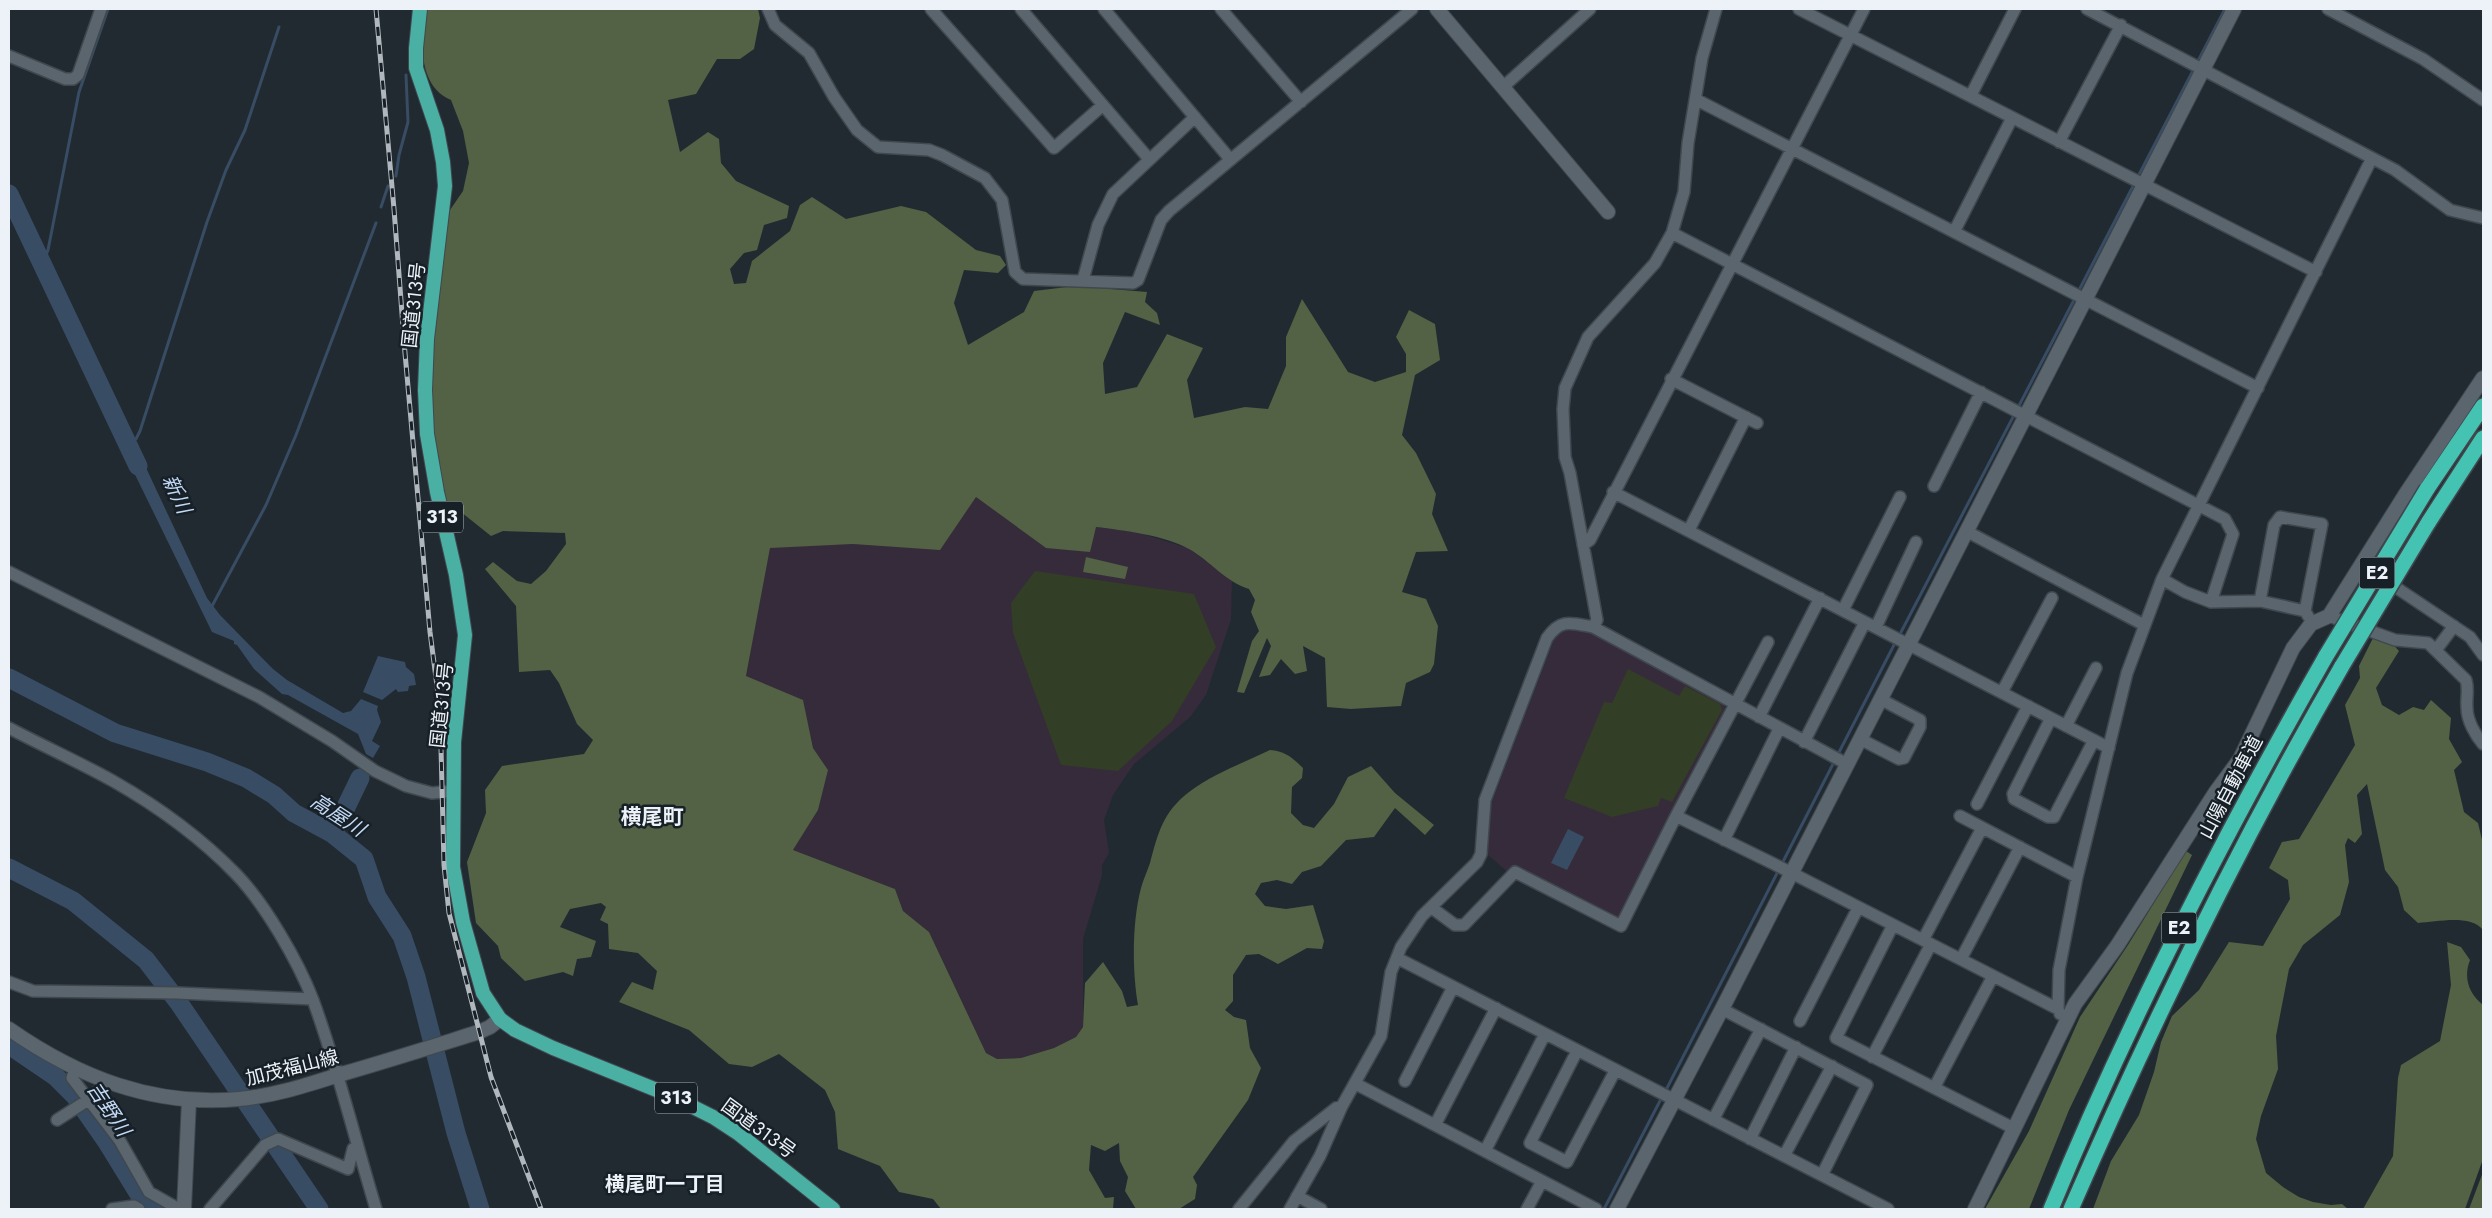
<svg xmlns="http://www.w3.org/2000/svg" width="2492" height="1218" viewBox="0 0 2492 1218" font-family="Jost,'Noto Sans JP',sans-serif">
<rect width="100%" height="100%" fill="#212a31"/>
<!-- education -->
<path fill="#362b3a" d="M976 497 1046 548 1096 527 1136 532 1188 548 1232 581 1231 619 1206 695 1190 717 1134 764 1113 795 1104 820 1109 853 1102 865V875L1083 939V1027L1076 1037 1054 1048 1021 1058 997 1059 986 1053 929 932 903 911 895 889 793 850 818 810 828 770 813 748 811 736 746 677 770 547 853 544Z
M1580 626 1723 703 1725 709 1619 919 1509 873 1487 854 1490 807 1557 632 1562 629Z"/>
<!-- green -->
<path fill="#333e26" d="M1035 571 1194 594 1216 647 1172 721 1118 771 1061 765 1013 633 1011 603Z
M1628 669 1679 696 1685 686 1720 704 1722 710 1672 802 1661 798 1658 806 1612 817 1564 798 1604 702 1612 703Z"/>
<!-- forest -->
<path fill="#536144" d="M425 9H758L760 18 754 49 740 59H717L696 94 668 100 680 152 708 132 719 139 721 163 736 181 789 206 787 218 764 225 757 250 744 253 730 269 734 284 746 283 752 261 790 231 800 205 812 197 846 219 901 206 926 212 976 250 1000 256 1006 265 998 273 964 270 954 303 968 345 1024 312 1034 291 1075 286 1147 292 1145 302 1157 313 1160 325 1125 312 1103 363 1105 394 1137 387 1167 334 1203 348 1187 380 1194 418 1245 407 1268 409 1286 366V337L1302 299 1348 372 1375 382 1406 372V354L1396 337 1409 310 1435 324 1440 360 1415 375 1402 435 1416 453 1436 494 1432 514 1448 551 1416 552 1402 592 1426 599 1438 626 1434 664 1430 672 1406 683 1401 706 1351 709 1327 707 1325 658 1303 646 1307 671 1295 674 1281 659 1270 675 1259 677 1271 646 1267 638 1244 693 1237 692 1252 641 1259 631 1251 612 1255 600 1249 589C1226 582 1210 561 1189 549 1167 536 1122 530 1096 527L1090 552 1046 548 976 497 940 550 853 544 770 548 746 676 803 700 813 748 828 770 818 810 793 850 895 889 903 911 929 932 986 1053 997 1059 1021 1058 1054 1048 1076 1037 1083 1027 1085 983 1103 962 1122 991 1127 1007 1138 1005C1132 971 1132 922 1141 888 1143 880 1147 872 1150 863 1158 833 1163 812 1189 792 1213 774 1243 763 1270 750 1285 751 1293 758 1303 768L1302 778 1292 787 1291 813 1303 825 1314 828 1334 804 1348 777 1371 766 1395 793 1434 825 1425 835 1395 808 1374 837 1346 840 1321 866 1302 872 1292 884 1277 880 1261 883 1255 894 1265 906 1286 909 1313 905 1324 941 1322 949 1307 948 1278 964 1259 954 1246 955 1233 975V1001L1225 1010 1234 1017 1246 1020 1250 1048 1261 1068 1248 1100 1193 1177 1197 1185 1195 1199 1179 1209H1136L1125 1191 1128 1177 1120 1161 1119 1143 1105 1151 1091 1145 1089 1170 1105 1198 1114 1197 1113 1209H941L933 1199 899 1192 880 1166 838 1149 835 1112 825 1090 779 1054 752 1067 729 1064 689 1030 619 1002 632 982 653 990 657 971 638 953 609 949 608 924 600 920 606 907 601 903 570 909 560 927 596 941 591 957 577 959 573 976 563 972 525 981 501 958 498 946 476 923 467 862 486 813 485 790 502 766 584 754 593 740 577 724 559 683 550 670 519 672 516 606 485 569 493 562 517 581 531 584 546 571 566 544 565 533 503 531 491 536 446 500 431 435V343L450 210 463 191 469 163 463 131 451 100C417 86 421 40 425 9Z
M1086 557 1128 567 1125 579 1083 572Z
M2374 636 2388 639 2399 651 2376 688 2382 705 2399 715 2413 707 2424 710 2431 700 2451 718 2449 739 2462 762 2454 770 2464 812 2478 823 2483 844V930C2470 914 2437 922 2418 923L2404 910 2398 887 2385 870 2367 784 2357 795 2362 834 2355 843 2348 838 2345 845 2349 882 2340 915 2303 945 2289 969 2276 1036 2278 1069 2261 1116 2256 1139 2266 1173 2283 1187 2299 1197 2313 1202 2331 1205 2342 1204 2348 1209H2093L2111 1161 2139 1115 2154 1072 2161 1042 2172 1016 2199 990 2229 942 2263 946 2290 899 2288 880 2269 868 2282 842 2299 839 2355 745 2345 705 2360 678 2359 666Z
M2186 851 2192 855 2069 1110 2029 1209H1985L2029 1131 2080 1017 2128 945Z
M2447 942 2461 947 2470 960C2463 978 2469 994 2483 1005V1159L2465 1209H2363L2393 1156 2398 1078 2401 1065 2440 1041 2451 985Z
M2483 1172V1209H2469Z"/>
<!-- water -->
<path fill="#384c64" d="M134 442 207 598 220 615 273 669 287 680 343 713 351 711 361 699 378 706 377 710 381 722 372 741 380 746 373 758 366 754 358 734 288 695 282 694 254 669 237 645 234 644V641L212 632 122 448Z
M378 656 405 662 406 667 414 674 416 685 409 686 408 691 398 692 396 689 382 700 363 692Z
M1568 829 1584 837 1567 870 1551 863Z"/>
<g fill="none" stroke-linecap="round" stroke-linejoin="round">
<!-- stream -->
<path stroke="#384c64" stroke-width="3" d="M396 176 399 155 408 122 406 75
M381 207 388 186
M42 265 48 250 79 92 108 9
M2078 292 2225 9
M127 443 136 439 140 431 207 222 226 170 245 130 279 27
M211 608 266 505 296 435 376 223
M1899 636 2075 298
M1665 1092 1896 641
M1604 1209 1662 1097"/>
<!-- river -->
<path stroke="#384c64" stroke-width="19" d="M9 194 138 466
M9 678 115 733 207 762 246 778 274 795 294 813 333 834 364 859 377 897 402 936 416 977 456 1133 480 1209
M333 834 360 778
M9 868 73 901 146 960 179 1003 319 1209
M9 1045 56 1077 75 1096 107 1142 142 1199 159 1209"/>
<!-- minor casing -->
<g stroke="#40484e" stroke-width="14">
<path id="minor" d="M768 9 775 25 809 53 834 97 857 130 878 147 929 150 942 155 985 178 1002 200 1015 272 1023 279 1133 283 1138 280 1161 220 1169 211 1412 9
M931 9 1054 148 1103 105
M1021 9 1149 159
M1104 9 1230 159
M1221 9 1301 102
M1799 9 2316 272
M2087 9 2395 170 2450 210 2483 218
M2328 9 2423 59 2483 100
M9 56 65 79H73L78 75 101 9
M1503 87 1590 9
M1971 95 2015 9
M1697 100 2258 388
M2059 142 2121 25
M1954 232 2012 118
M1672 233 2225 519 2233 534 2211 602
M1083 280 1098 225 1113 194 1195 117
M1671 379 1757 423
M1934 486 1981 392
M1613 492 2109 748
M1689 530 1746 417
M1966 531 2144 625
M1583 545 1590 540 1864 9
M2361 564 2470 637 2483 655
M9 572 259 697 332 741 375 771 406 786 432 793 454 791
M2162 579 2185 592 2211 602 2260 601 2305 611 2308 616
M2260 601 2274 525 2280 517 2322 524 2305 611
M1843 610 1900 497
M2329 616 2395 640 2428 643 2466 680C2469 690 2466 697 2467 708 2467 720 2475 735 2483 744
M1593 627 1847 764
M1876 627 1916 542
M2436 650 2454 626
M2002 692 2052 598
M1759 717 1820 598
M2051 718 2013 794 2014 799 2048 817H2054L2094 740
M2066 726 2096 668
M9 728C43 746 79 762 113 781 157 806 201 838 236 874 265 904 298 961 313 1000 338 1068 355 1140 376 1209
M1860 739 1899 759 1904 758 1920 727V720L1880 699
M1804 742 1865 622
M1977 804 2028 706
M1676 816 1774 864 2058 1009 2060 1014
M1960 816 2077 877
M1724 840 1779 729
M1432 908 1455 925H1464L1515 872 1621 926 1676 816 1768 642
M1893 925 1836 1038 2015 1129
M1923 940 1982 828
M1397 958 1888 1209
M1961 959 2020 847
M9 982 33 991 178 993 312 999
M1722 1009 1867 1085 1822 1175
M2058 1009 2059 970 2077 877 2127 673 2162 579 2372 158
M1800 1021 1858 908
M1577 1051 1530 1143 1567 1162 1615 1071
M1872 1057 1931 944
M75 1070 72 1078 120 1141 149 1192 179 1209
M1405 1081 1453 987
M1356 1084 1596 1209
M1934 1088 1993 976
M57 1120 85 1102 107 1083
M1713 1120 1761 1029
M1435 1125 1496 1008
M1750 1139 1796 1047
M1485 1151 1545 1034
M1784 1156 1832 1066
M1297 1196 1321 1209
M112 1209 134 1206 139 1209
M210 1209 265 1145 278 1139 348 1169 353 1149H358
M1239 1209 1294 1141 1336 1108 1342 1106
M1290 1209 1320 1156 1342 1106 1381 1036 1391 972 1401 947 1422 916 1477 862 1481 854 1485 800 1547 638C1561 618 1571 623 1593 627L1597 620 1570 473 1565 457 1563 409 1565 388 1588 337 1655 263 1672 233 1684 192 1688 143 1702 58 1716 9
M1527 1209 1542 1181"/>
</g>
<!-- tertiary casing -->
<g stroke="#40484e" stroke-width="16">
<path id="tertiary" d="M1437 9 1608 212
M184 1209 189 1100
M1617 1209 1722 1009 2234 9
M1975 1209 2075 1004 2117 946 2215 793 2240 759 2293 648 2311 624 2329 616 2405 495 2483 378"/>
</g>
<!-- secondary casing -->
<g stroke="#40484e" stroke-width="16">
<path id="secondary" d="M9 1029C78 1077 153 1107 239 1099 275 1096 310 1084 345 1073 390 1060 434 1046 479 1032L490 1027 500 1019"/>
</g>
<!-- trunk casing -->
<g stroke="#40484e" stroke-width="16">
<path id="trunk" d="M420 9 416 48V68L437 130 443 162 445 186 427 339 425 390 427 434 437 492 456 575 465 635 454 742 453 867 463 922 483 993 500 1019 515 1030 553 1048 669 1095 713 1117 739 1134 833 1209"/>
</g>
<!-- motorway casing -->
<g stroke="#40484e" stroke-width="18">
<path id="motorway" d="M2427 489 2483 406
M2428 523 2483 438
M2051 1209C2129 1018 2224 835 2326 656
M2071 1209C2152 1023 2240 842 2342 666"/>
</g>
<!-- minor -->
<use href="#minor" stroke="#5b656e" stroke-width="11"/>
<!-- tertiary -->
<use href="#tertiary" stroke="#5b656e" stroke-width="14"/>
<!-- secondary -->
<use href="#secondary" stroke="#5b656e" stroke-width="14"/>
<!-- trunk -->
<use href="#trunk" stroke="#4ab0a4" stroke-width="14"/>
<!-- motorway -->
<use href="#motorway" stroke="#45c3b2" stroke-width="15"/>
<!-- rail casing -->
<g stroke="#b0b7bd" stroke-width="5">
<path id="rail" d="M376 9 394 209 405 353 430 632 440 709 444 865 449 913 491 1077 541 1209"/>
</g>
<!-- rail -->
<use href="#rail" stroke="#172027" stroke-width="3" stroke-dasharray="9" stroke-linecap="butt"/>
<!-- motorway-bridge casing -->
<g stroke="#40484e" stroke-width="18" stroke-linecap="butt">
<path id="motorway-bridge" d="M2326 656 2427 489
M2342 666 2428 523"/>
</g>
<!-- motorway-bridge -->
<use href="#motorway-bridge" stroke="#45c3b2" stroke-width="15"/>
</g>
<g text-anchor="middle" stroke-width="5" stroke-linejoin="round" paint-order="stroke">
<!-- shield labels -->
<g fill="#172027" stroke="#acb3b9" stroke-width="1">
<rect x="421" y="501.5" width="42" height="31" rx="4"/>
<rect x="2359.5" y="557.5" width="35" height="31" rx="4"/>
<rect x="2161.5" y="912.5" width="35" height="31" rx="4"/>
<rect x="655" y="1082.5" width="42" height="31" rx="4"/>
</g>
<g font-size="18" font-weight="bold" fill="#ecf2f7">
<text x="442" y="523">313</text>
<text x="2377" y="579">E2</text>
<text x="2179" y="934">E2</text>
<text x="676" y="1104">313</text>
</g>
<!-- street labels -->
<g font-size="19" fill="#ecf2f7" stroke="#172027">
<text transform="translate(413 305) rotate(-84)" y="7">国道313号</text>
<text transform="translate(441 705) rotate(-84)" y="7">国道313号</text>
<text transform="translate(2230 787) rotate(-62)" y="7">山陽自動車道</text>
<text transform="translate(292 1067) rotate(-14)" y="7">加茂福山線</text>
<text transform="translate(759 1128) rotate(36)" y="7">国道313号</text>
</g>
<!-- water labels -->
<g font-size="20" font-style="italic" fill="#c3daf7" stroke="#172027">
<text transform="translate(177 494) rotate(65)" y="7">新川</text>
<text transform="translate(338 815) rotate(33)" y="7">高屋川</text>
<text transform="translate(109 1109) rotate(56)" y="7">吉野川</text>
</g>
<!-- neighbourhood labels -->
<g font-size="20" font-weight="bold" fill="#ecf2f7" stroke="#172027">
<text x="665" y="1191">横尾町一丁目</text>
</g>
<!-- quarter labels -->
<g font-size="21" font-weight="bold" fill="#ecf2f7" stroke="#172027">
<text x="652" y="824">横尾町</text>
</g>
</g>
<!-- border -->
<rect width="2492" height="1218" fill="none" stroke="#ecf2f7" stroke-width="20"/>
</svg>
